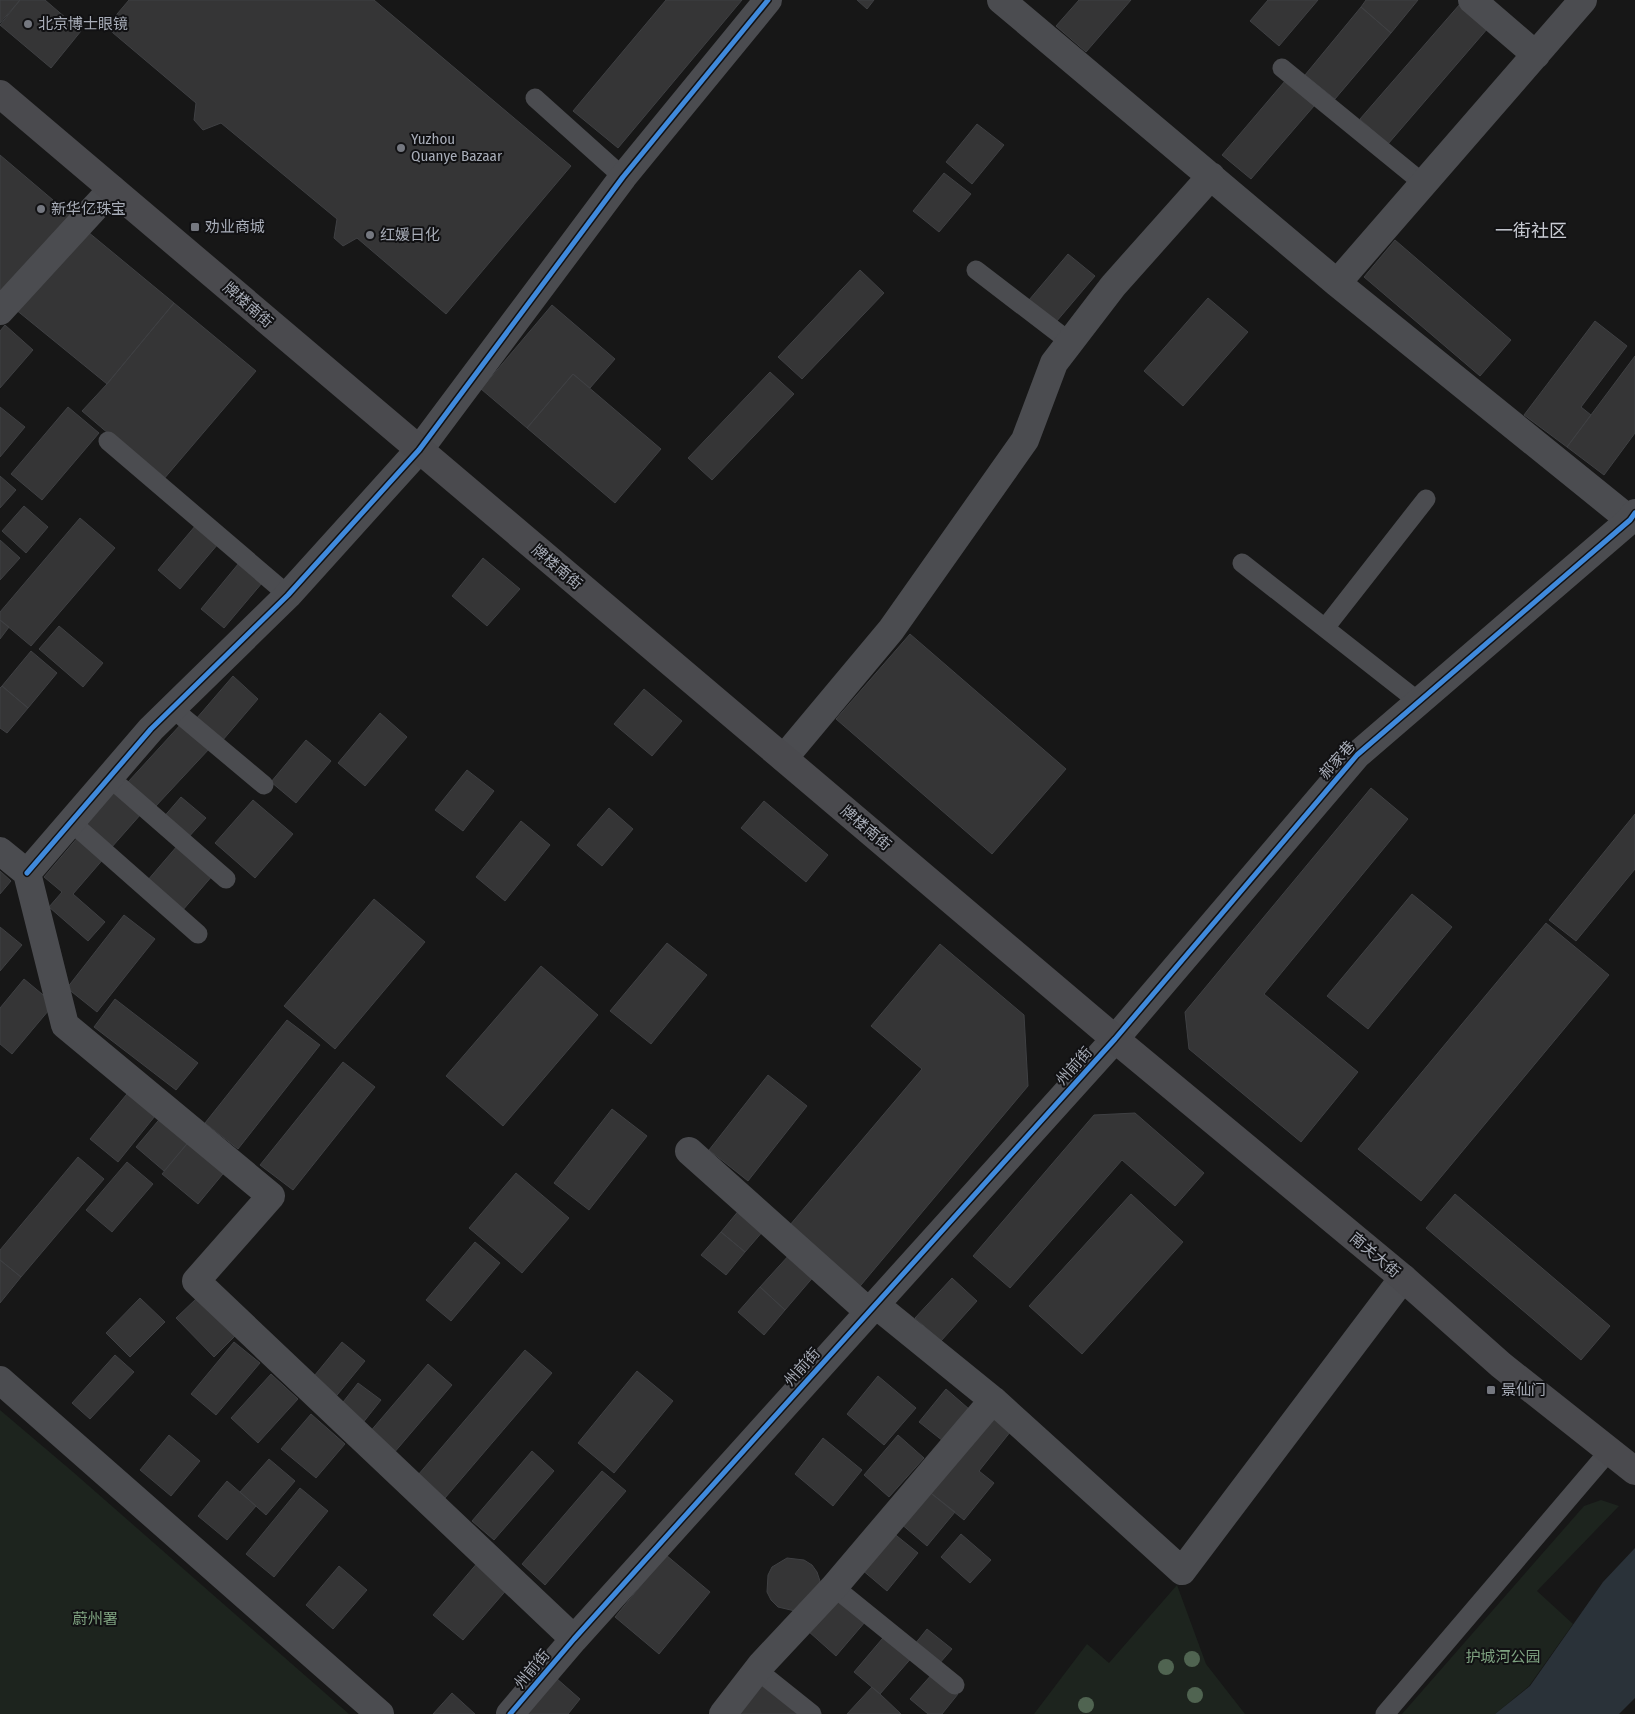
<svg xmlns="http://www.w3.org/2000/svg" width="1635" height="1714" viewBox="0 0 1635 1714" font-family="'Fira Sans Condensed','Noto Sans SC',sans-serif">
<rect width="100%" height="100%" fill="#171717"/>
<!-- green -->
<path fill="#1d241e" d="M0 1410 73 1472 349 1714H0Z
M1601 1500 1619 1506 1537 1591 1573 1624 1529 1686 1495 1714H1402L1584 1506Z
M1177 1585 1206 1664 1245 1714H1034L1087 1644 1109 1663Z"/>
<!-- water -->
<path fill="#2a3239" d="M1635 1548V1698L1619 1714H1495L1530 1686 1603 1582Z"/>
<!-- building -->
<path fill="#353536" stroke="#3f4043" d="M0 0H20L0 23Z
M20 0H45L81 31 51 68 0 25Z
M129 0H374L571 166 446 314 357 238 343 246 334 238 337 219 221 123 203 130 194 120 196 103 106 27Z
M666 0H742L618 148 573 111Z
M857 0H874L867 9Z
M1079 0H1131L1086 52 1056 26Z
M1268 0H1318L1279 46 1250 21Z
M1366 0H1418L1391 33 1361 7Z
M1460 4 1488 28 1388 144 1360 119Z
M1361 7 1391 33 1335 99 1305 75Z
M1285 81 1314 106 1251 179 1222 155Z
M977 124 1004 145 972 184 946 162Z
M0 155 73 217 0 301Z
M944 173 971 194 939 232 913 211Z
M82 227 174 303 107 384 15 309Z
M1395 240 1511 340 1480 376 1364 277Z
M1068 254 1095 276 1056 322 1029 300Z
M860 270 884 293 802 379 778 357Z
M1208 298 1248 332 1183 406 1144 371Z
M174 303 256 371 163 480 82 411 107 384Z
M552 305 615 359 590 388 573 374 527 428 481 389Z
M1595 321 1627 346 1581 407 1591 415 1567 447 1524 415Z
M5 325 33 350 0 388V331Z
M1635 356V433L1604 475 1567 447Z
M770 372 794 394 712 480 688 458Z
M573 374 661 449 615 503 527 428Z
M0 407 25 427 0 457Z
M68 407 99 433 42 500 11 474Z
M0 476 16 490 0 508Z
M24 506 48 527 26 553 2 531Z
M80 518 115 548 31 646 0 620V612Z
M196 525 218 544 180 589 158 570Z
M0 540 20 558 0 580Z
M483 558 520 589 487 626 452 596Z
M239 563 262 583 224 628 201 609Z
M0 620 9 627 0 639Z
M59 626 103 663 83 687 39 649Z
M910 634 1066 769 992 854 836 719Z
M31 651 57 673 28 708 2 686Z
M233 676 258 699 222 741 196 719Z
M2 686 28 708 7 733 0 728V688Z
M644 689 682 721 652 756 614 724Z
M380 713 407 737 365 786 338 763Z
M182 723 210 748 155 807 128 782Z
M306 740 331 761 296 803 271 782Z
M467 770 494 791 463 831 435 810Z
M1371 788 1408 819 1264 994 1358 1072 1301 1142 1189 1049 1185 1012Z
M114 792 141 814 111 848 84 826Z
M181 797 206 818 186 840 162 819Z
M253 800 293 834 255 878 215 843Z
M764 801 828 855 806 882 741 828Z
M609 808 633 829 602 866 577 845Z
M1635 814V869L1576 941 1549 920Z
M521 821 550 845 505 901 476 877Z
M79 836 105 857 73 894 105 922 88 941 49 907 62 892 44 877Z
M178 845 213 875 182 911 147 881Z
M0 871 11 881 0 894Z
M1412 894 1452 927 1368 1029 1327 996Z
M374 899 425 942 335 1049 284 1006Z
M124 915 155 939 97 1012 67 988Z
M1546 923 1609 975 1421 1201 1358 1149Z
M0 927 22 945 0 971Z
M667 943 707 975 651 1044 610 1011Z
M940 944 1024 1015 1028 1086 856 1291 784 1232 922 1069 871 1026Z
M541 966 598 1015 503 1126 446 1076Z
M24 979 54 1004 12 1054 0 1044V1008Z
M115 999 198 1063 176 1090 94 1027Z
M287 1020 320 1045 238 1149 205 1123Z
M343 1062 375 1087 293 1190 260 1165Z
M768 1075 807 1106 748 1181 709 1150Z
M131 1089 159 1111 118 1162 90 1139Z
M612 1109 647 1136 589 1210 554 1183Z
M1135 1113 1204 1173 1175 1206 1122 1160 1010 1288 973 1256 1094 1115Z
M163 1115 191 1139 164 1171 136 1147Z
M191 1139 227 1169 198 1204 162 1174Z
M78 1157 104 1179 21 1277 0 1260V1250Z
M127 1162 153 1184 112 1232 86 1210Z
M516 1173 569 1218 522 1273 469 1228Z
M1131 1194 1183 1242 1082 1354 1029 1306Z
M1455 1194 1610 1326 1581 1360 1426 1228Z
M740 1209 764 1230 745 1252 721 1232Z
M721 1232 745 1252 726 1275 701 1255Z
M475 1242 500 1263 451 1321 426 1300Z
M790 1254 815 1275 785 1310 760 1287Z
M0 1260 21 1277 0 1303Z
M952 1278 977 1301 941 1341 915 1318Z
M760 1287 785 1310 764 1335 738 1312Z
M140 1298 165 1322 130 1357 106 1333Z
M197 1298 235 1336 214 1357 176 1318Z
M234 1342 260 1363 216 1415 191 1394Z
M342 1342 365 1361 333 1400 310 1381Z
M525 1350 552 1373 445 1498 418 1475Z
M115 1355 134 1372 90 1419 72 1403Z
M428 1364 452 1385 393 1454 369 1433Z
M637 1371 673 1401 614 1473 578 1443Z
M271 1374 298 1399 258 1443 231 1418Z
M878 1376 916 1408 884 1445 847 1414Z
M358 1383 381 1400 362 1424 340 1406Z
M946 1389 969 1409 943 1441 919 1422Z
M992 1408 1015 1426 979 1471 994 1483 964 1520 927 1490Z
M311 1414 345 1444 316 1478 281 1449Z
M169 1435 200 1461 171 1496 140 1470Z
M898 1435 924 1458 889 1497 864 1475Z
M823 1438 862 1470 833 1506 795 1474Z
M532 1451 554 1471 494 1540 472 1521Z
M269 1459 295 1481 266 1515 240 1492Z
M602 1471 626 1491 545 1585 522 1564Z
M227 1481 256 1506 227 1540 198 1516Z
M300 1488 328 1511 274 1577 246 1554Z
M927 1490 955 1512 927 1546 900 1523Z
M892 1532 918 1553 887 1591 861 1569Z
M961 1534 991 1560 970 1583 941 1557Z
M666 1555 710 1592 659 1654 615 1617Z
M787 1558 804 1560 812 1565 817 1572 820 1581 819 1589 795 1611 778 1607 771 1600 767 1592 768 1575 772 1567Z
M479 1561 509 1587 463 1640 433 1615Z
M339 1566 367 1590 333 1629 306 1605Z
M836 1597 865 1622 836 1656 808 1631Z
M927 1629 952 1649 939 1664 915 1644Z
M888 1632 914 1655 880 1694 854 1672Z
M933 1673 958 1694 942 1714H928L910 1699Z
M556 1678 580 1699 568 1714H526Z
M763 1682 801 1714H737Z
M872 1687 880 1694 901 1714H847Z
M452 1693 475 1714H433Z"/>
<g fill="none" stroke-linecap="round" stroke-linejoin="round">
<!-- service -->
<path stroke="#4b4c50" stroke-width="19" d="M1282 68 1424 184
M535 98 623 177
M976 270 1070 342
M108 441 288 595
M1242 563 1419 702
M1325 628 1426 499
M172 708 264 785
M109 777 226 879
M71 822 198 934
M834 1587 955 1685
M757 1670 812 1714
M1385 1714 1610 1450"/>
<!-- minor -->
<path stroke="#4b4c50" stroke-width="28" d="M1001 0 1337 283 1630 520
M1472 0 1536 55
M1337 283 1583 0
M0 311 112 189
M784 758 891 630 1025 440 1054 363 1113 286 1211 176
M0 851 27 873 65 1025 271 1196 196 1281 574 1639
M27 873 151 729 288 595 419 450 623 177 768 0
M689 1151 869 1312
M0 1380 380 1714
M993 1400 1182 1571 1403 1278
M510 1714 574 1639 1115 1039
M723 1714 761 1665 834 1587 993 1400 876 1305"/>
<!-- tertiary -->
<path stroke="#4b4c50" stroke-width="28" d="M1115 1039 1357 755 1630 520 1635 513"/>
<!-- secondary -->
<path stroke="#4a4a4e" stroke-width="28" d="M0 94 1115 1039 1403 1278 1501 1365 1635 1471"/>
<!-- cycleway casing -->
<g stroke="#111113" stroke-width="8">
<path id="cycleway" d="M27 873 151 729 288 595 419 450 623 177 768 0
M510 1714 574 1639 1115 1039 1357 755 1630 520 1635 513"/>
</g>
<!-- cycleway -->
<use href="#cycleway" stroke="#408adc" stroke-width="5"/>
</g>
<!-- trees -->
<g fill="#506451">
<circle cx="1192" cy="1659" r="8"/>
<circle cx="1166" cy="1667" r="8"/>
<circle cx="1195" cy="1695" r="8"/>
<circle cx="1086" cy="1705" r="8"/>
</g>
<!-- markers -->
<g fill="#757880" stroke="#111113" stroke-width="2">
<circle cx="28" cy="24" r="5"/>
<circle cx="401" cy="148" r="5"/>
<circle cx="41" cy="209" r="5"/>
<rect x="190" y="222" width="10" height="10" rx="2.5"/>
<circle cx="370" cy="235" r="5"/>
<rect x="1486" y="1385" width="10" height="10" rx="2.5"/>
</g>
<g text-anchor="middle" stroke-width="4" stroke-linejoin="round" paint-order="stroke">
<!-- poi labels -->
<g font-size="15" fill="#a8adb8" stroke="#111113" text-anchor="start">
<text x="38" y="29">北京博士眼镜</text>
<text x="411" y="144">Yuzhou<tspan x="411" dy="17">Quanye Bazaar</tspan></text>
<text x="51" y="214">新华亿珠宝</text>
<text x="205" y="232">劝业商城</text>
<text x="380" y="240">红媛日化</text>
<text x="1501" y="1395">景仙门</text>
</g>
<!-- street labels -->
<g font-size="15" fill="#a8adb8" stroke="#111113">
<text transform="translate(248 305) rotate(41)" y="5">牌楼南街</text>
<text transform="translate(557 567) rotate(40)" y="5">牌楼南街</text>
<text transform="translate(1337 760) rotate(-48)" y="5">郝家巷</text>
<text transform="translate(866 828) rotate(40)" y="5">牌楼南街</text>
<text transform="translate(1074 1066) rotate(-48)" y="5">州前街</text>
<text transform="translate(1375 1255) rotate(40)" y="5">南关大街</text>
<text transform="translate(802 1367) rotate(-48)" y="5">州前街</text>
<text transform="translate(532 1669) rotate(-50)" y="5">州前街</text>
</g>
<!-- park labels -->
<g font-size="15" fill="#7fa381" stroke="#111113">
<text x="95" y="1624">蔚州署</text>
<text x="1503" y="1662">护城河公园</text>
</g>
<!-- quarter labels -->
<g font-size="18" fill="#c9ccd4" stroke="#111113">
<text x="1531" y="237">一街社区</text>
</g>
</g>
</svg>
